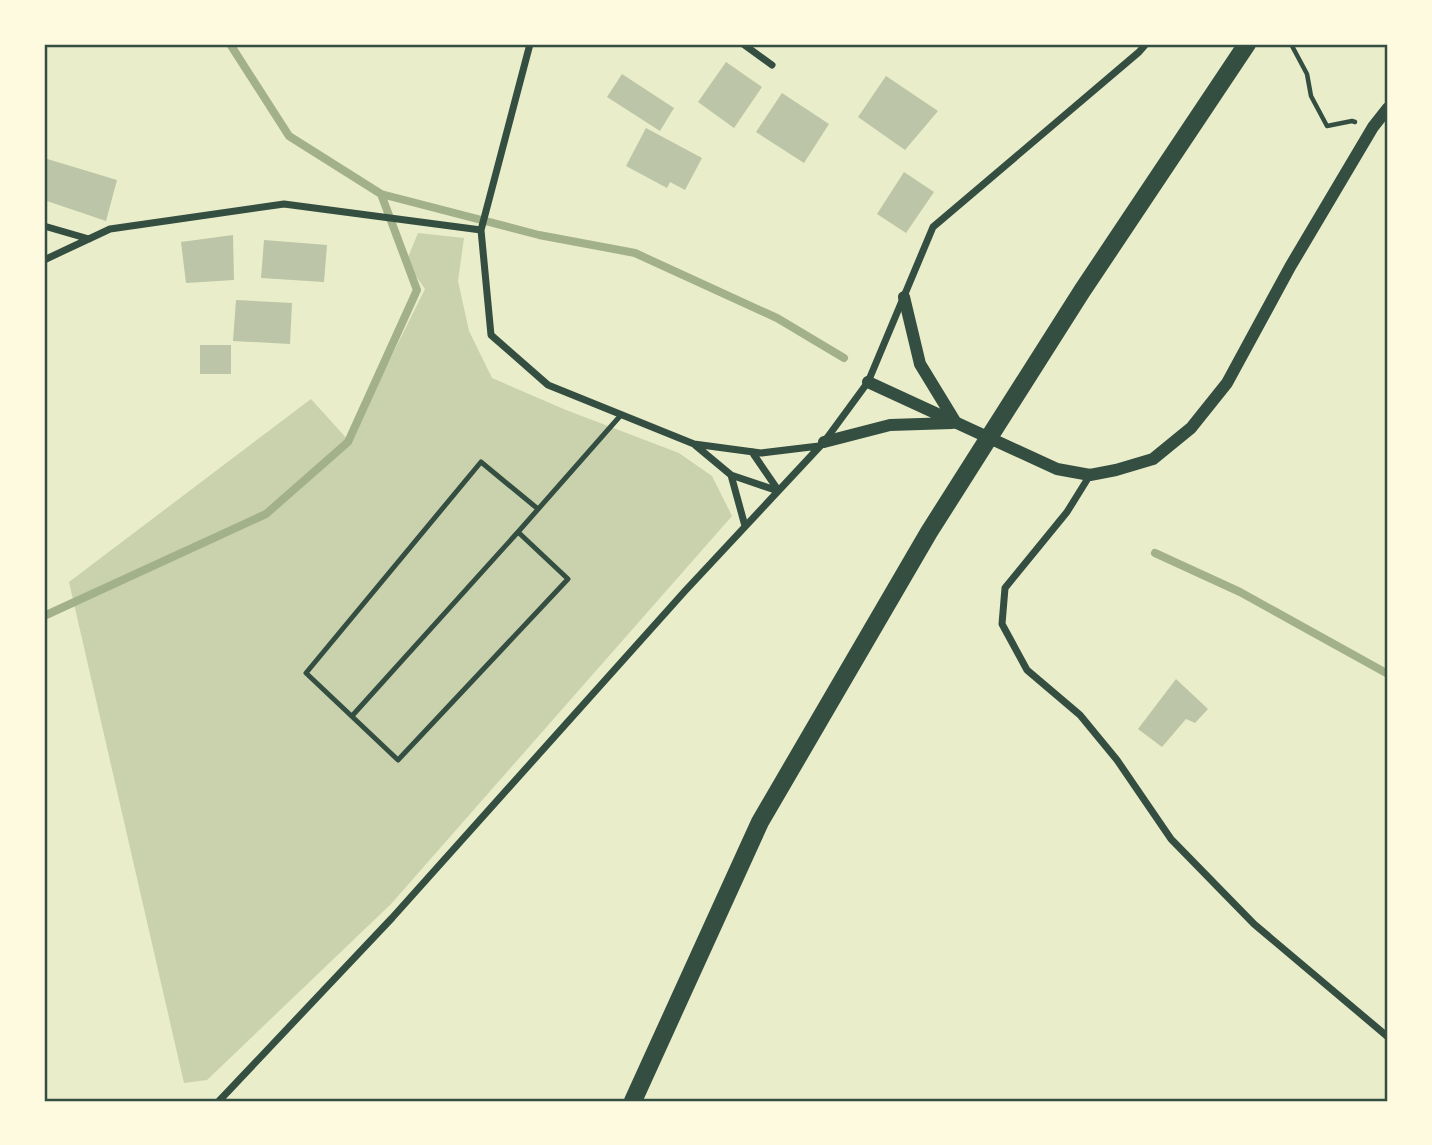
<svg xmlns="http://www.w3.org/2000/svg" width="1432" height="1145" viewBox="0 0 1432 1145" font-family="'Roboto Condensed',sans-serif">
<rect width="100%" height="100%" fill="#e9edc9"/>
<!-- green -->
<path fill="#cad2ad" d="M418 233 464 238 458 281 469 331 492 378 566 410 679 453 712 476 732 516 391 904 207 1080 184 1083 69 582 311 399 349 441 425 289 406 262Z"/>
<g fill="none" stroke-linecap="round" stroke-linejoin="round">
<!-- stream -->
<path stroke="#a3b18a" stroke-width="8" d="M230 44 289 136 381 194 539 235 635 253 777 318 844 358
M1155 553 1240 592 1388 674
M44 616 266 514 348 442 417 290 381 194"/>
</g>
<!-- building -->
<path fill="#bcc5a7" d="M726 62 762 87 734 128 698 102Z
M622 74 674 108 660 131 607 97Z
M886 76 938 111 905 150 858 117Z
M782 93 829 124 804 163 756 132Z
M646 128 702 158 685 190 670 182 667 188 626 166Z
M44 158 117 180 106 221 44 200Z
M904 172 934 192 906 233 877 214Z
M233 235 234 280 186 283 181 242Z
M264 240 327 245 324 282 261 278Z
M236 300 292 303 290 344 233 341Z
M200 345H231V374H200Z
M1176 679 1208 709 1195 723 1186 719 1162 747 1138 729Z"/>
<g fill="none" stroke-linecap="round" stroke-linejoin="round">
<!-- path -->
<path stroke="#344e41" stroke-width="4.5" d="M1291 44 1307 74 1311 96 1327 126 1352 121 1355 122"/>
<!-- service -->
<path stroke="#344e41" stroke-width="5" d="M518 532 568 579 398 760 306 673 481 462 538 509
M352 716 518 532 621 415"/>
<!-- minor -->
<path stroke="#344e41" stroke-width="7" d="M530 44 481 230 491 335 548 385 694 444 761 453 819 446
M743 44 772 65
M44 226 89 239
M44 260 110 229 284 204 481 230
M695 445 731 475 745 526
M752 452 778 490
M731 475 778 491
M1090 475 1067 512 1005 588 1002 624 1027 670 1080 715 1117 760 1171 839 1254 924 1388 1037
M219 1101 392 918 685 591 824 442 868 382 933 227 1139 52 1146 44"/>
<!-- tertiary -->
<path stroke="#344e41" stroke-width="12" d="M904 297 920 364 956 423
M868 382 1057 469 1090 475 1116 470 1153 459 1191 428 1227 383 1290 267 1373 127 1388 108
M824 442 890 425 952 423"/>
<!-- primary -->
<path stroke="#344e41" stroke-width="18" d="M633 1101 760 822 929 532 1082 291 1247 44"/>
</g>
<!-- border -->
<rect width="1432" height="1145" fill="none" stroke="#fefae0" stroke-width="91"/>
<rect x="46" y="46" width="1340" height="1054" fill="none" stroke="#344e41" stroke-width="2.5"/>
</svg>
